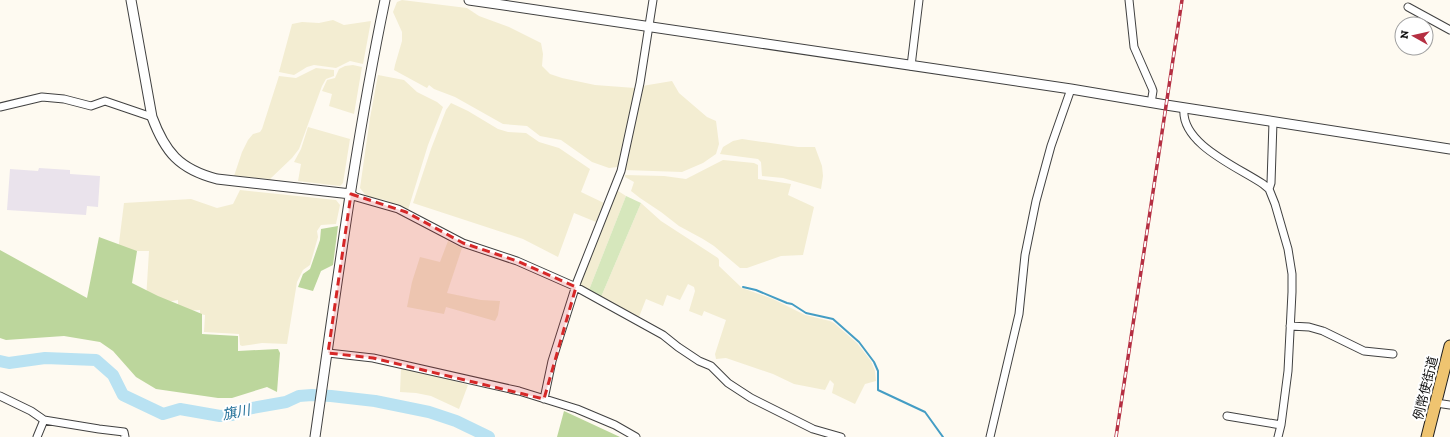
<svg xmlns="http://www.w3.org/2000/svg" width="1450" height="437" viewBox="0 0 1450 437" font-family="'Zilla Slab','Noto Sans JP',serif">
<rect width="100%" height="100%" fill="#fefaf1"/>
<!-- industrial -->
<path fill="#eae3ec" d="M39 168 70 170V174L100 176 98 207 87 206 86 215 7 210 10 169 38 171Z"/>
<!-- farmland -->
<path fill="#f3edd2" d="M402 0 467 8 479 16 509 27 541 43 543 54 542 66 550 74 562 78 595 85 635 88 618 167 609 168 592 162 561 140 540 136 527 126 503 124 455 97 434 89 429 85 427 88 394 70 395 65 402 41V32L393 12 397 2Z
M333 20 344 25 371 21 363 64 350 61 336 68 314 65 307 67 294 75 279 72 292 24 302 22 319 23Z
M353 65 362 67 354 114 329 106 332 94 322 91 327 80 335 78 339 69 345 66Z
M316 68 334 70V76L326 79 322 86 299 149 292 158 270 179 234 176 242 152 248 140 253 134 260 132 262 129 279 76 296 78Z
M378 75 404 80 417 92 437 102 443 107 428 145 408 210 385 200 367 197 360 188 370 118Z
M672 81 679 93 707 117 716 121 719 144 716 154 703 163 682 172 624 170 642 86Z
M451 103 468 111 498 129 508 132 526 133 539 142 559 148 590 169 581 192 604 203 596 222 574 213 558 257 523 239 413 203 431 149 446 110Z
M308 127 350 139 343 183 340 186 298 181 301 164 294 162 301 149Z
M742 139 798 147H815L822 166 823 176 821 189 783 178 762 176 761 162 758 159 720 154 723 147 733 141Z
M723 160 754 163 758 165V179L791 184 788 195 814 207 803 255 781 256 747 268H740L714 246 703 239 679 226 661 212 640 198 631 191 634 182 625 177V175L664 176 686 179Z
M615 189 626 196 589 290 581 286 580 283Z
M240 190 336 200 340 205 336 224 321 225 317 231 318 237 310 265 303 270 297 282 287 344 262 343 242 346 240 345 239 334 204 332 205 315 200 314V310L178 311V300L162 303 146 300 149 251H118L124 203 191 199 217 208 233 204Z
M641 203 661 221 718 258 719 260V266L742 288 773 299 805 315 830 321 834 323 857 343 871 361 875 371 876 381 865 384 855 404 832 393 834 384 830 380 825 390 794 384 773 374 726 358 716 359 715 354 726 320 704 311 702 316 689 311 695 291 694 287 688 284 680 300 667 295 663 306 646 299 639 317 601 297Z
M448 241 462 248 447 293 481 300 500 301 498 315 495 321 446 307 444 314 407 307 412 282 420 257 440 262Z
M401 369 435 375 468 385 459 409 431 396 416 393 400 392Z"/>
<!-- green -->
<path fill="#d6e7bc" d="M626 196 641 203 601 297 589 290Z"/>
<!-- forest -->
<path fill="#bcd69c" d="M338 226 333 265 321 271 313 291 298 287 303 274 310 269 320 240 321 229Z
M99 237 137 251 132 283 158 296 202 314V334L238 336V351L278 349 280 353 277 392 267 387 232 398H218L156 389 136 377 113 351 100 342 64 336 6 340 0 338V250L87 298Z
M564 411 620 437H557Z"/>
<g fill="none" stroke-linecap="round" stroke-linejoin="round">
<!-- stream -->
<path stroke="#449dc4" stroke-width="2" d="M743 287 756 290 787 303 792 304 806 313 833 319 859 342 874 362 878 371V390L925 412 943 437"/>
<!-- river -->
<path stroke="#b9e2f2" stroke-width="12" d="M0 361 9 363 45 358 96 360 113 375 123 395 163 414 180 409 220 416 232 415 241 410 286 402 299 396 312 395 331 396 375 401 429 412 456 421 489 437"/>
<!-- minor casing -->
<g stroke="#414141" stroke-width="9">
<path id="minor" d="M1129 0 1134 47 1152 88 1153 91 1151 103
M1408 7 1450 30
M911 66 919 0
M0 107 42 97 64 99 91 106 105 101 152 117
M1184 108C1180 144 1238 167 1263 184L1269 189 1275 204 1288 249 1292 274V292L1288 371 1281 425 1278 437
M1269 189 1271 183 1273 122
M351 194 356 197 398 209 463 243 517 261 576 287 663 335 678 347 699 361 711 366 728 383 751 398 813 429 841 437
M1290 326 1309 327 1323 331 1364 351 1393 354
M328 353 373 358 519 391 577 409 615 425 636 437
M0 396 31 411 44 420 99 429 124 432 125 437
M544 399 552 361 577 282 621 171 640 83 653 0
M1436 403 1450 405
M1227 416 1281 425
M37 437 44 420
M990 437 1019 314 1025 255 1036 201 1051 146 1071 89"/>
</g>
<!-- tertiary casing -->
<g stroke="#414141" stroke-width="11">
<path id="tertiary" d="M131 0 152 117C165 152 179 169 217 179L351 194
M469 0 1071 89 1166 105 1450 149
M315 437C336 291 355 144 385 0"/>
</g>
<!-- primary casing -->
<g stroke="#1f1f1f" stroke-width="13">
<path id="primary" d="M1427 437 1450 346"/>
</g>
<!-- minor -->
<use href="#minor" stroke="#fff" stroke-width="7"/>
<!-- tertiary -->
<use href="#tertiary" stroke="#fff" stroke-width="9"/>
<!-- primary -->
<use href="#primary" stroke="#efc470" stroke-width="11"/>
<!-- rail casing -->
<g stroke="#b52f42" stroke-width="3.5">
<path id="rail" d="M1116 437 1182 0"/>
</g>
<!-- rail -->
<use href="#rail" stroke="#fff" stroke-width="2" stroke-dasharray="6" stroke-linecap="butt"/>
</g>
<!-- marked area -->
<path fill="#d62828" fill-opacity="0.2" stroke="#d62828" stroke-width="3" stroke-dasharray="8 5" stroke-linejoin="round" d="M351 194 406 212 463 243 517 261 576 287 544 399 373 358 328 353Z"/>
<g text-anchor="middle" stroke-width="4" stroke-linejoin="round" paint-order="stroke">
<!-- street labels -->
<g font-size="13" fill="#0e0e0e" stroke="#fff">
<text transform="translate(1425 388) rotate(-76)" y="5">例幣使街道</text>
</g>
<!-- water labels -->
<g font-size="14" font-style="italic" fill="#206f98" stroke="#fff">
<text transform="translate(236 412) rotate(-11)" y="5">旗川</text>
</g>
</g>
<!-- north arrow -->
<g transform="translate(1414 36) rotate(278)"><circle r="19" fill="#ffffff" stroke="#9f9f9f"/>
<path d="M0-3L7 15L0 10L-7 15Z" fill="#b52f42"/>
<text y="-6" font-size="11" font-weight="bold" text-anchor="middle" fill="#0e0e0e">N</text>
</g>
</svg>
